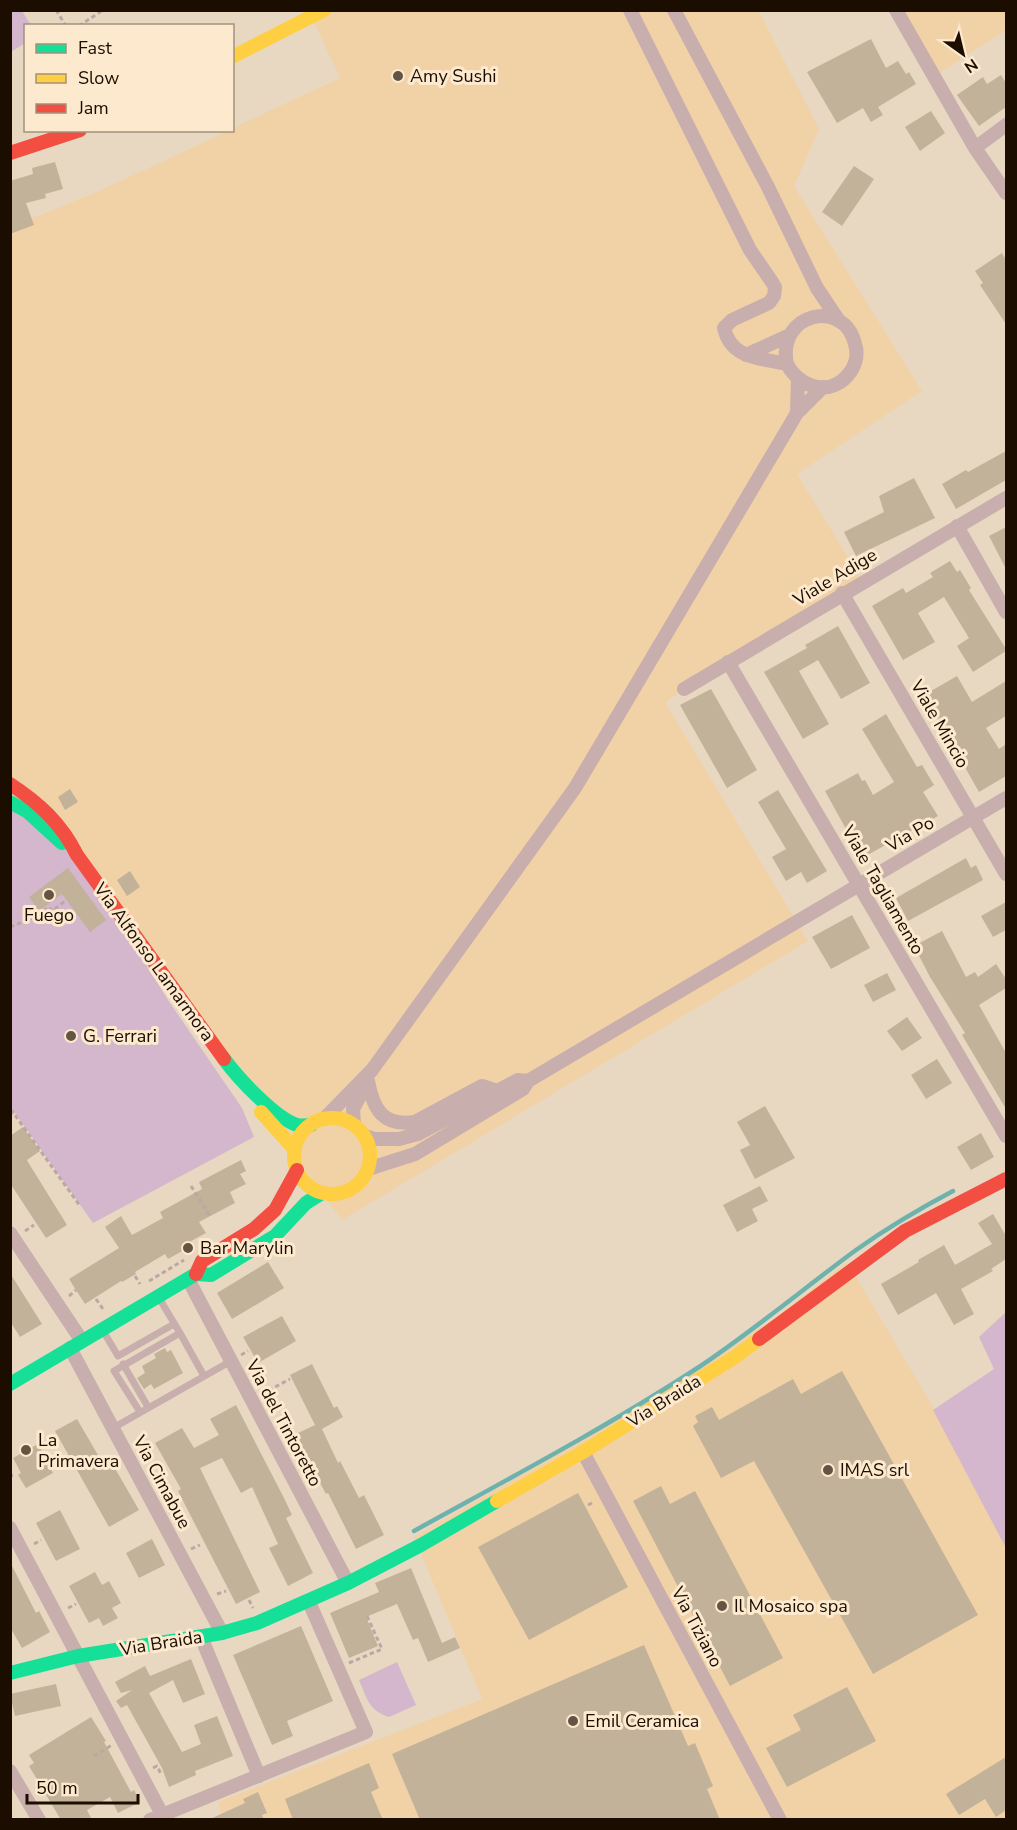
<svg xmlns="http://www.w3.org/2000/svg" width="1017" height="1830" viewBox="0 0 1017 1830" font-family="'Nunito Sans',sans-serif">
<rect width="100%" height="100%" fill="#e8d8c2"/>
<!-- built -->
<path fill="#f1d1a6" d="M318 11H759L819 129 794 186 922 391 797 474 861 579 665 702 808 941 342 1220 276 1130 11 795V227L99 191 228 131 232 130 233 128 340 78 311 16Z
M898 11H1006V30L936 75Z
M847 1262 935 1410 1006 1541V1819L222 1820 218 1802 482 1699 414 1537 632 1410 775 1318Z"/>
<!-- green -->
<path fill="#d4b6cd" d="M11 10 22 11 31 25 26 26 25 43 11 52Z
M11 795 71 845 168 1000 242 1108 254 1137 93 1223 15 1113 11 1116Z
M1006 1312V1548L933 1410 994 1369 979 1337Z
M397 1662 416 1705 389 1717C368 1710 367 1698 359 1680Z"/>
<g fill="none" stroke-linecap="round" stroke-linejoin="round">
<!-- stream -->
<path stroke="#6db2ac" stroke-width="4.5" d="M414 1531C510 1478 607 1427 699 1367 753 1331 803 1289 856 1250 887 1228 919 1209 953 1191"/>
</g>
<!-- building -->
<path fill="#c2b29a" d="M871 39 886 68 898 61 906 74 909 72 916 84 878 107 883 115 871 122 863 108 837 123 807 72Z
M1001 75 1006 83V107L979 126 957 95 983 77 987 84Z
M931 111 945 133 920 151 905 127Z
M55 162 63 189 45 194 46 198 26 203 34 225 10 234V181L33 174 32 168Z
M854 166 874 179 842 226 822 212Z
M1002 253 1006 260V324L980 285 983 283 975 271Z
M1006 451V480L956 509 942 484 966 470 968 472Z
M914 478 935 518 856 556 844 532 884 512 879 496Z
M1006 527V569L989 536Z
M950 561 957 572 960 570 971 588 969 590 1006 649V651L973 672 957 646 969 638 944 597 918 613 935 642 903 660 872 606 903 588 906 593 933 577 930 573Z
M838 626 870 683 841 699 818 660 799 671 829 724 803 739 764 672 807 648 805 645Z
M957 676 972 702 1006 681V716L986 728 999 749 1006 744V776L979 792 924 695Z
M711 689 757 770 727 788 680 705Z
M886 714 917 767 922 765 934 785 923 792 938 816 862 858 825 791 858 773 862 781 865 780 873 795 894 782 862 729Z
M70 789 78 802 65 810 58 797Z
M778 790 827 871 807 883 801 872 786 881 772 857 786 849 758 802Z
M966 858 971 868 976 865 983 880 908 921 896 898Z
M68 868 106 920 90 932 62 894 39 911 29 897Z
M130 871 140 887 127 896 117 880Z
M1006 902V930L993 937 981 916Z
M852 915 870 948 831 969 812 937Z
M942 931 966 977 975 972 978 977 996 964 1006 979V988L979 1005 1006 1053V1109L962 1035 965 1033 930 977 914 946Z
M887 973 896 990 873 1002 864 985Z
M907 1017 922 1038 902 1051 887 1031Z
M937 1059 952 1083 926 1099 911 1075Z
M765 1106 795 1158 755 1179 740 1150 750 1145 737 1122Z
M23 1127 40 1151 27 1160 28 1162 67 1225 46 1238 10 1183V1136Z
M981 1133 994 1157 971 1170 957 1147Z
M241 1160 246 1171 240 1174 246 1184 230 1192 235 1203 199 1222 206 1233 191 1241 193 1245 168 1259 165 1254 135 1272 136 1274 122 1282 121 1281 85 1304 69 1279 119 1248 105 1227 121 1216 132 1235 163 1218 160 1212 202 1189 199 1182Z
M760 1186 768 1201 752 1209 758 1221 737 1232 723 1205Z
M993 1214 1006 1236V1259L991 1269 993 1271 961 1289 974 1314 954 1325 936 1293 898 1315 881 1284 919 1262 918 1260 944 1245 955 1265 992 1244 978 1223Z
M268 1262 284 1288 232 1319 217 1293Z
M10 1273 42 1324 20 1337 10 1321Z
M282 1316 296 1341 258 1363 243 1337Z
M165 1348 167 1352 171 1350 183 1373 154 1389 151 1384 144 1389 137 1378 145 1373 142 1366 156 1358 154 1354Z
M312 1364 334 1408 337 1406 343 1417 322 1429 338 1463 340 1461 359 1498 364 1495 384 1535 356 1549 328 1493 326 1494 307 1459 296 1434 315 1425 290 1375Z
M842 1371 978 1615 873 1674 754 1461 721 1478 693 1426 698 1422 695 1416 712 1407 719 1420 793 1379 801 1394Z
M236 1405 284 1498 292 1515 286 1518 313 1573 288 1586 269 1548 278 1544 252 1487 241 1493 222 1458 200 1468 260 1592 236 1604 178 1491 181 1489 155 1443 182 1428 194 1448 219 1435 210 1419Z
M77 1419 102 1462 109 1458 139 1510 109 1527 55 1431Z
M38 1444 53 1473 26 1488 18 1475 21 1473 13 1458Z
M661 1486 670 1504 695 1491 783 1658 730 1686 633 1501Z
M578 1493 628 1587 529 1640 478 1547Z
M60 1510 80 1549 56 1561 36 1523Z
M152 1539 165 1565 139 1578 126 1553Z
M10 1562 36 1613 39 1611 50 1632 22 1648 10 1627Z
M411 1568 442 1643 455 1637 460 1648 428 1662 418 1638 413 1640 397 1604 366 1617 378 1646 349 1658 330 1613 379 1592 375 1583Z
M95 1572 102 1585 109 1581 121 1603 112 1608 118 1618 103 1626 99 1618 89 1623 69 1586Z
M301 1626 333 1701 287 1721 293 1736 272 1745 233 1655Z
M644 1645 688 1746 695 1743 713 1786 707 1789 720 1820H420L392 1754Z
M191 1659 205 1694 183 1703 173 1680 149 1693 182 1752 201 1744 194 1725 217 1716 233 1756 195 1771 196 1775 169 1787 162 1768 127 1705 121 1708 116 1701 132 1690 121 1693 115 1682 145 1666 150 1676Z
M56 1684 61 1706 15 1716 10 1694Z
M847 1687 876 1741 787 1787 766 1748 801 1730 793 1715Z
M91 1717 106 1741 104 1742 131 1792 134 1790 140 1802 118 1813 110 1797 87 1810 92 1820H61L29 1766 34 1763 29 1755Z
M1006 1757V1810L996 1817 985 1799 959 1815 946 1794Z
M369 1763 379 1788 371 1792 383 1820H293L285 1799Z
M258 1792 267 1813 262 1815 264 1820H208L245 1803 243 1799Z"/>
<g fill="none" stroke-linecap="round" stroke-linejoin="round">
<!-- path -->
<path stroke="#bca8a3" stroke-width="3" stroke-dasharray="4.5 3" stroke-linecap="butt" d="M56 10 66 26
M79 26 103 10
M10 927 35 917 49 907 52 911 65 901
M10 1112 12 1111 80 1206
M191 1186 210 1216
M25 1231 34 1225
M135 1276 140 1284
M149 1281 184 1260
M69 1296 76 1290
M96 1299 103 1309
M241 1355 248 1351
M262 1394 290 1379
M148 1470 162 1463
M10 1476 13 1475
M588 1505 594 1502
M174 1513 182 1509
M34 1544 41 1540
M191 1549 200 1545
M217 1594 226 1591
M249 1600 253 1608
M68 1608 76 1604
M349 1663 382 1649 367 1616
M94 1756 112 1745
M153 1768 157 1766 161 1774"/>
<!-- lane -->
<path stroke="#c8aeac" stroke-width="7" d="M102 1329 118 1356 174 1324
M180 1333 204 1376
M123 1364 148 1407
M140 1412 114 1371 180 1333 159 1298
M113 1428 231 1361"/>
<!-- street -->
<path stroke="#c8aeac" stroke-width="14" d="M630 10 750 250 772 282 775 287 774 296 769 303 732 320 724 328C731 359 760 358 787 364 800 389 833 398 851 371 856 363 858 353 855 344 844 297 776 313 787 364
M674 10 768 187 817 288 839 321
M896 10 975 148 1006 193
M975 148 1006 125
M746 355 788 336
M797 413 798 379
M957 526 1006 612
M842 593 1006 874
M728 662 1006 1136
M684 689 1006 498
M368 1081C373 1109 383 1127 415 1122L482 1086 497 1091
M324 1119 372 1070 575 788 797 413 823 387
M354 1124 353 1109 368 1081
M365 1136 374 1139H399L418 1134 518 1080 528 1081
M368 1169 415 1154 523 1089 528 1081 1006 798
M10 1233 82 1341
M188 1279 348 1583
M70 1348 222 1633
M583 1452 780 1820
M10 1528 165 1820
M201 1637 259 1776
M10 1771 39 1820
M150 1820 366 1732 309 1602"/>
<!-- fast -->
<path stroke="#16e098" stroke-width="14" d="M10 802 28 812 62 843
M224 1059C238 1078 275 1118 297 1125 301 1126 306 1125 311 1125
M10 1384 196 1274 211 1275 275 1236 306 1203 322 1193
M10 1673 78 1656 222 1633 257 1623 348 1583 421 1545 497 1501"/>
<!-- slow -->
<path stroke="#ffcf43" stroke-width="14" d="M232 57 324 10
M261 1112 295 1150
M294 1156a38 38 0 1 1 76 0a38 38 0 1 1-76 0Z
M497 1501 583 1452 735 1357 759 1339"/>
<!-- jam -->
<path stroke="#f24e42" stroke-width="14" d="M10 153 80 130
M10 784C39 803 61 823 77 855L224 1059
M196 1274 202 1261 254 1229 275 1210 297 1170
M759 1339 905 1231 1006 1179"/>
</g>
<!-- markers -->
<g fill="#635444" stroke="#fde9ce" stroke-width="2">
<circle cx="398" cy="76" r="6"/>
<circle cx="49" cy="895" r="6"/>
<circle cx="71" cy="1036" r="6"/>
<circle cx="188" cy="1248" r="6"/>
<circle cx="26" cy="1450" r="6"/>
<circle cx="828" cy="1470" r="6"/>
<circle cx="722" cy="1606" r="6"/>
<circle cx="573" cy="1721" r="6"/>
</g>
<g text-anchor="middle" stroke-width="6" stroke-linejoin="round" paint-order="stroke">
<!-- poi labels -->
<g font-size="18" fill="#1b0d00" stroke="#fde9ce" text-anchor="start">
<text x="410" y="82">Amy Sushi</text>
<text x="49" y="921" text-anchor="middle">Fuego</text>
<text x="83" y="1042">G. Ferrari</text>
<text x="200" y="1254">Bar Marylin</text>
<text x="38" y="1446">La<tspan x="38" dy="21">Primavera</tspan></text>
<text x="840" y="1476">IMAS srl</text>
<text x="734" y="1612">Il Mosaico spa</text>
<text x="585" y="1727">Emil Ceramica</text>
</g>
<!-- street labels -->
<g font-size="18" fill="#1b0d00" stroke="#fde9ce">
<text transform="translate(835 577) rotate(-31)" y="6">Viale Adige</text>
<text transform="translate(940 724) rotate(60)" y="6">Viale Mincio</text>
<text transform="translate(910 834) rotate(-30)" y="6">Via Po</text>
<text transform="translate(883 890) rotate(60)" y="6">Viale Tagliamento</text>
<text transform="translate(154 962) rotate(54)" y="6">Via Alfonso Lamarmora</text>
<text transform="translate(664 1401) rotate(-32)" y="6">Via Braida</text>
<text transform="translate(284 1423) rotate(62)" y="6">Via del Tintoretto</text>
<text transform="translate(162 1482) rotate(62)" y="6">Via Cimabue</text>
<text transform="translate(697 1627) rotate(62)" y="6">Via Tiziano</text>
<text transform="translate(161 1643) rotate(-9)" y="6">Via Braida</text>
</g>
</g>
<!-- border -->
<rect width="1017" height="1830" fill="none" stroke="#1b0d00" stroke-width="24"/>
<!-- legend -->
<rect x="24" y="24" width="210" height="108" fill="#fde9ce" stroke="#a3917c" stroke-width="1.5"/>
<rect x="36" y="44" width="30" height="9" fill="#16e098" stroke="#a3917c" stroke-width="1.5"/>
<text x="78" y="54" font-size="18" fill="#1b0d00">Fast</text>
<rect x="36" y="74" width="30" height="9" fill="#ffcf43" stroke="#a3917c" stroke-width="1.5"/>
<text x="78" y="84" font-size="18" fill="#1b0d00">Slow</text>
<rect x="36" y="104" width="30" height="9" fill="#f24e42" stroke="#a3917c" stroke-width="1.5"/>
<text x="78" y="114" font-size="18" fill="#1b0d00">Jam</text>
<!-- north arrow -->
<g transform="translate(963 54) rotate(146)" stroke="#fde9ce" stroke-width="4.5" paint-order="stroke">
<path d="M0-4.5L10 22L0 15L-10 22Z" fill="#1b0d00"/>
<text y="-9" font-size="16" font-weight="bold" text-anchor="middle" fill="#1b0d00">N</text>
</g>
<!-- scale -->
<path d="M27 1794v9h111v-9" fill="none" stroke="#1b0d00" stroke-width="3"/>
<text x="36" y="1794" font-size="18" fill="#1b0d00" stroke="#fde9ce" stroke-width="4.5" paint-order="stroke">50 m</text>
</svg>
